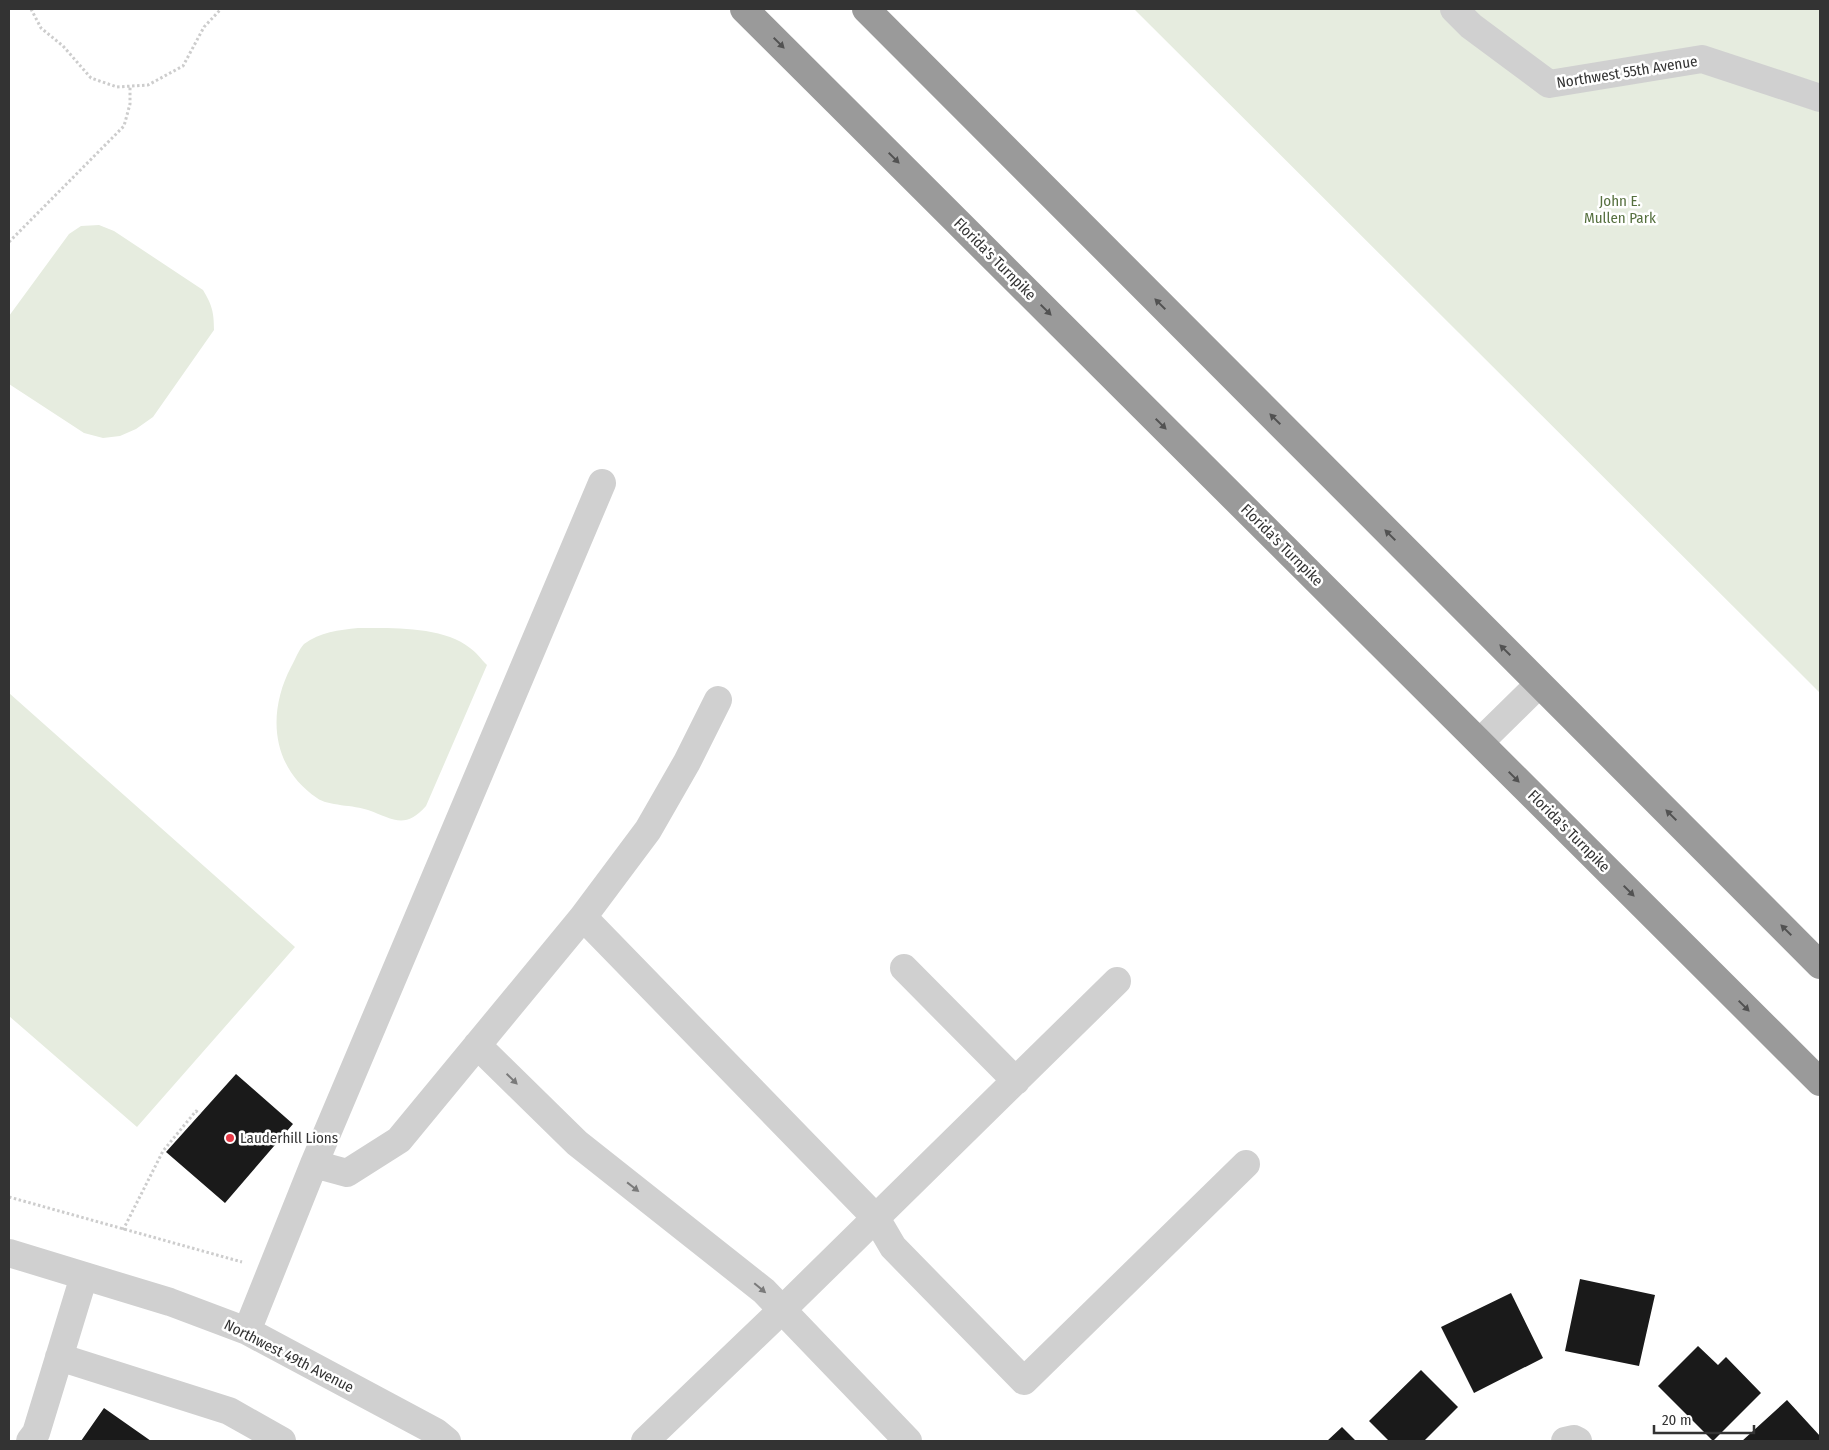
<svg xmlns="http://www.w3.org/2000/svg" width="1829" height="1450" viewBox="0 0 1829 1450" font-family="'Fira Sans Condensed',sans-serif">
<rect width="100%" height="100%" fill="#fff"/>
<!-- green -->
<path fill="#e6ecdf" d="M1134 9H1820V693Z
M99 225 114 231 203 290C212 305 214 312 214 330L153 417 136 429 120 436 103 438 84 433 9 384V316L69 234 81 226Z
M358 628C392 628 443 626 470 648 476 652 481 659 487 665L426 806C405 830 393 819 368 810 355 805 327 806 317 798 271 767 267 713 291 667 295 660 299 649 304 644 320 632 339 630 358 628Z
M9 693 295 947 137 1127 9 1016Z"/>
<!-- building -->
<path fill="#1a1a1a" d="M236 1074 293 1124 225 1203 166 1152Z
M1580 1279 1655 1295 1639 1366 1565 1351Z
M1511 1293 1543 1358 1474 1393 1441 1327Z
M1698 1346 1718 1365 1726 1357 1761 1393 1713 1441 1658 1386Z
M1421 1370 1458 1407 1424 1441H1389L1369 1421Z
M1787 1400 1820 1436V1441H1742Z
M104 1408 151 1441H81Z
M1342 1427 1356 1441H1327Z"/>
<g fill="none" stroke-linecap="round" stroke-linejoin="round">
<!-- path -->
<path stroke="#cdcdcd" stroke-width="3" stroke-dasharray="2.5 2.5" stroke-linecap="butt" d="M31 9 41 28 63 46 91 78 117 87 148 85 183 66 204 27 221 9
M9 242 124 126 130 104V86
M9 1197 242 1262
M123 1230 163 1151 196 1111 200 1114"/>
<!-- minor -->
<path stroke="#d0d0d0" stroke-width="28" d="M1454 9 1471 26 1549 84 1702 59 1820 98
M1480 742 1539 684
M583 917 648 830 687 762 718 700
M904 968 1016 1081
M477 1045 577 1143 764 1291 908 1441
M314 1164 347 1173 399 1140 583 917 876 1218 893 1247 1024 1381 1246 1164
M9 1253 170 1302 247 1331 436 1432 447 1441
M247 1331 314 1164 602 483
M59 1357 229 1411 282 1441
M30 1441 36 1433 84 1276
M645 1441 782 1310 1117 981
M1565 1441 1574 1439 1578 1441"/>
<!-- highway -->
<path stroke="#9a9a9a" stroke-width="28" d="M744 9 1820 1082
M866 9 1820 965"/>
</g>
<!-- one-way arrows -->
<defs><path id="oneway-solid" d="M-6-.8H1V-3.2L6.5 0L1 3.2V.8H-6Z" transform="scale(1.25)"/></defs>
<g fill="#525252">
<use href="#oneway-solid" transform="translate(779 43) rotate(45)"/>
<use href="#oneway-solid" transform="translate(894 158) rotate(45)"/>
<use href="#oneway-solid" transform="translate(1160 304) rotate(-135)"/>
<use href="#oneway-solid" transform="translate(1046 310) rotate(45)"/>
<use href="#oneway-solid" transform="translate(1275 419) rotate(-135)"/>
<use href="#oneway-solid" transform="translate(1161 424) rotate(45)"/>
<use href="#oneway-solid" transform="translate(1390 535) rotate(-135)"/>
<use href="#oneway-solid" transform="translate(1505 650) rotate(-135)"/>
<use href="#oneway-solid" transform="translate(1514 777) rotate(45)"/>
<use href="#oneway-solid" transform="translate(1671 815) rotate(-135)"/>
<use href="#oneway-solid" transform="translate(1629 891) rotate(45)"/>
<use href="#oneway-solid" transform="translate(1786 930) rotate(-135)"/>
<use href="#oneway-solid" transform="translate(1744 1006) rotate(45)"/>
</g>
<g fill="#7a7a7a">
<use href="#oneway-solid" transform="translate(512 1079) rotate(44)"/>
<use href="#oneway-solid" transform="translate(633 1187) rotate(38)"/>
<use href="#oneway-solid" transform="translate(760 1288) rotate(40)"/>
</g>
<!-- markers -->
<circle fill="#e63946" stroke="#fff" stroke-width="2" cx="230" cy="1138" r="5"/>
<g text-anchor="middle" stroke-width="5" stroke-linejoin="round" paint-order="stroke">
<!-- street labels -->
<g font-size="15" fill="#333" stroke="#fff">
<text transform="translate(1627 72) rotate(-9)" y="5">Northwest 55th Avenue</text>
<text transform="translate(995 259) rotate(45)" y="5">Florida's Turnpike</text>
<text transform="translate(1282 545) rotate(45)" y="5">Florida's Turnpike</text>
<text transform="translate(1569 831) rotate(45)" y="5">Florida's Turnpike</text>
<text transform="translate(289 1356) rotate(27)" y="5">Northwest 49th Avenue</text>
</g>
<!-- park labels -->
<g font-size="15" fill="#56703f" stroke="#fff">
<text x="1620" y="206">John E.<tspan x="1620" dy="17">Mullen Park</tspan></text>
</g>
<!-- poi labels -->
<g font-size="15" fill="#333" stroke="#fff" text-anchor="start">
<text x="240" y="1143">Lauderhill Lions</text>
</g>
</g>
<!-- border -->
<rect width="1829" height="1450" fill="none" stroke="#333333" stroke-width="20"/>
<!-- scale -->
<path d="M1654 1425v8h100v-8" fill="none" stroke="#333333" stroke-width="2.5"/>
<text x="1662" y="1425" font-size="15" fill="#333333" stroke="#ffffff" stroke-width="4" paint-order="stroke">20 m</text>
</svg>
